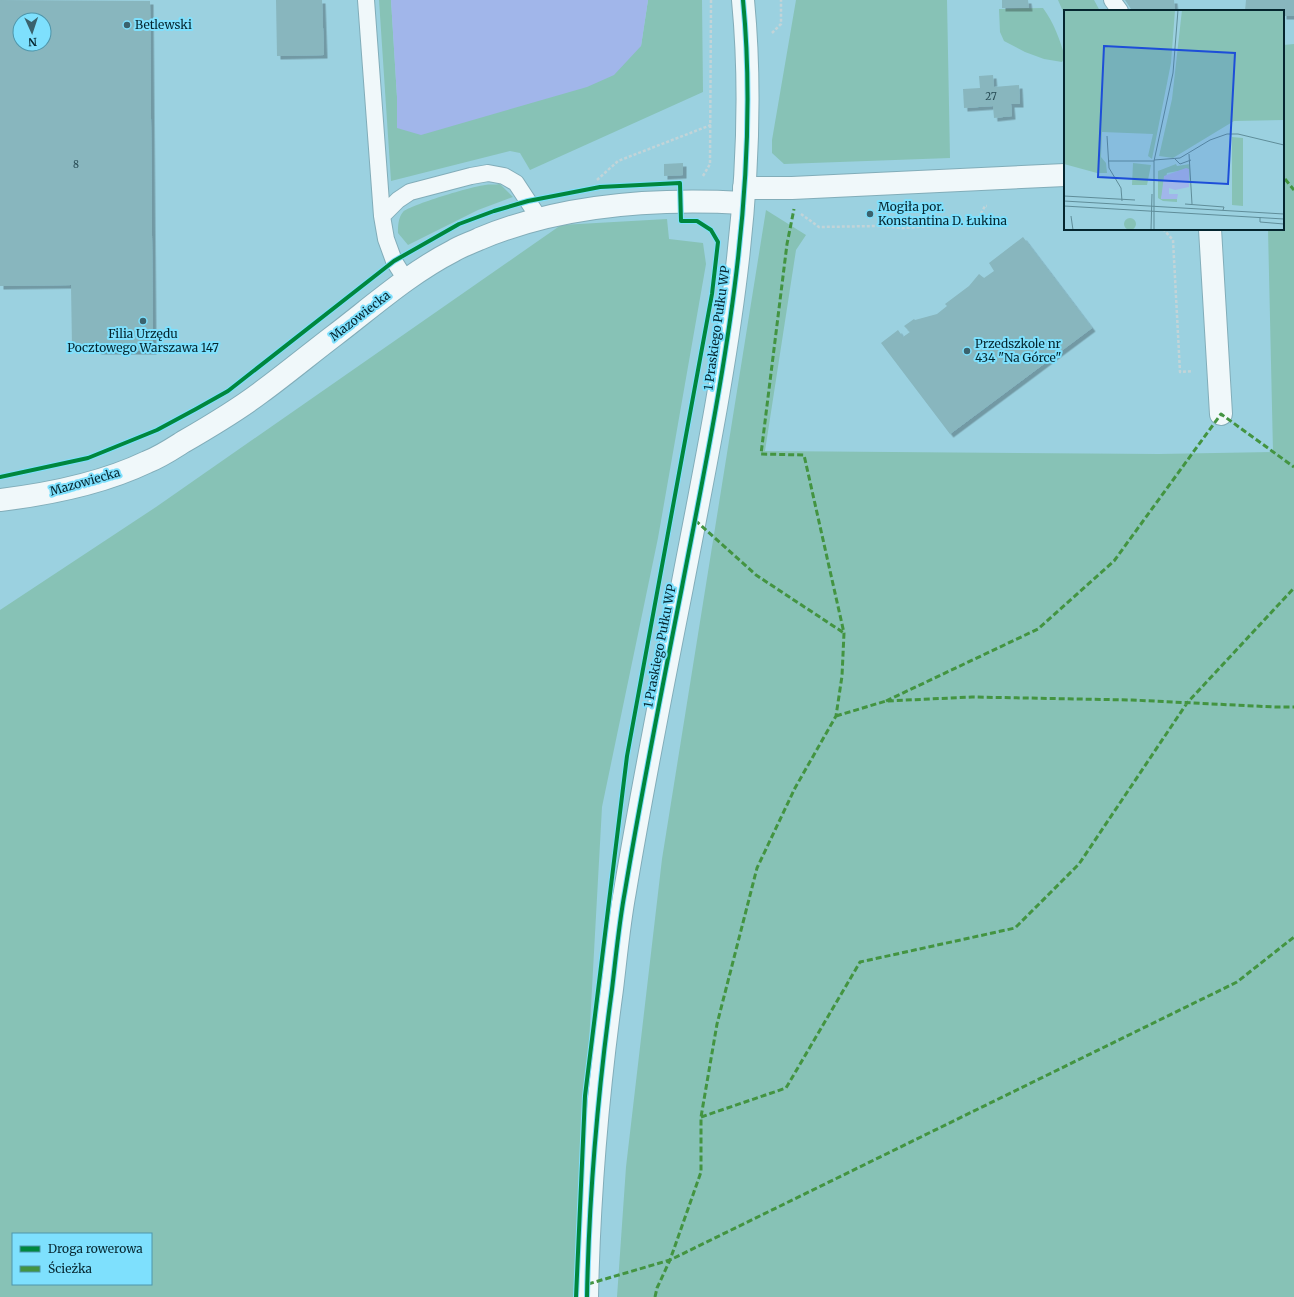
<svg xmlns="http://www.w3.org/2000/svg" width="1294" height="1297" viewBox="0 0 1294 1297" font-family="Merriweather,serif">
<defs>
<filter id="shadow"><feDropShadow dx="3.5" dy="3.5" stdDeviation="0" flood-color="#0004"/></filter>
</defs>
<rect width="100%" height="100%" fill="#9bd1e0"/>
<!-- green -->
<path fill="#87c2b6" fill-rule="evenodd" d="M379 0H391L397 97V128L641 46 648 0H702L703 92 530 170 520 153 510 151 391 181Z
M796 0H947L950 158 784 164 772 153V140Z
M1058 0H1094L1100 11H1065V16Z
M1043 8C1054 23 1060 40 1065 57L1062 62 1044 59 1025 52 1004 41 1000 32 999 9Z
M1294 44V1297H617L626 1167 662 859 766 210 806 235 796 250 765 451 1159 454 1273 452 1268 229H1283V45Z
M500 184 513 197 478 210 408 245 398 233C398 226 398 218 403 212 410 205 473 186 485 185 490 184 495 185 500 184Z
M667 219 669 239 703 243 706 264 658 538 602 807 575 1297H0V610L156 507 561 225ZM13 1234H151V1284H13Z"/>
<!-- water -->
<path fill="#a1b6ea" d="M391 0H648L641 46 614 75 587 87 421 135 397 128V97Z"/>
<!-- building -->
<path fill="#88b6be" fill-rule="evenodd" filter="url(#shadow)" d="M0 0 150 1 153 351H98L97 348H72L71 285 0 286ZM20 20H44V44H20Z
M276 0H322L324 55 277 56Z
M1002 0H1028L1029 8H1002Z
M1125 0H1174L1175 11H1134L1131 9Z
M1246 0H1294V16H1283V11H1245Z
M993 75 994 87 1019 85 1020 104H1011L1012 116 994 118 993 106 964 108 963 89 980 88 979 76Z
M683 163V175L664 176V164Z
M1023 237 1092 328 950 434 881 343 898 330 903 337 910 332 904 326 914 319 915 320 937 314 947 306 945 304 969 286 979 274 984 278 994 271 989 263Z"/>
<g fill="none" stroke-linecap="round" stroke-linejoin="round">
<!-- service casing -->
<g stroke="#82adb9" stroke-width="18">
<path id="service" d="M366 0 382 216 386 239 394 261 406 280
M1112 0 1120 11
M382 216 398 200 410 192 471 176 488 173 504 176 516 183 539 218"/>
</g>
<!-- minor casing -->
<g stroke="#82adb9" stroke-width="24">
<path id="minor" d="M744 188H792L1065 175
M1210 229 1221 414
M0 500C50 494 101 484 147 462 160 457 172 449 183 442 209 427 236 411 260 393 286 374 310 354 335 335 373 306 410 273 453 251 461 246 471 243 479 239 562 204 654 198 743 203"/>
</g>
<!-- tertiary casing -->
<g stroke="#82adb9" stroke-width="24">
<path id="tertiary" d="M587 1297C589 1194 598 1091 612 989 616 956 619 923 625 891 642 789 662 688 682 587 719 394 762 197 743 0"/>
</g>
<!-- path -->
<path stroke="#c2d4d8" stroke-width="2.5" stroke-dasharray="3 2" stroke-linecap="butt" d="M772 33 781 24V0
M703 176 710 164 711 0
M597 180 618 161 711 125
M801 214 819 227 878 226 903 228 976 223 985 206H987
M1163 229 1173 240 1180 372 1193 371"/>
<!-- service -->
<use href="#service" stroke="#f0f8fa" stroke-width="16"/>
<!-- minor -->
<use href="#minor" stroke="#f0f8fa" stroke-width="22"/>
<!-- tertiary -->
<use href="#tertiary" stroke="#f0f8fa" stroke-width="22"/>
<!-- quiet -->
<path stroke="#439441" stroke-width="3" stroke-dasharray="6 3" stroke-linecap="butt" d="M1285 179 1294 190
M695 520 756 575 844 633
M886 701 1038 629 1114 561 1221 414 1294 467
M836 716 886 701 972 697 1132 700 1275 707H1294
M701 1117 786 1088 860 962 1015 928 1079 864 1187 703 1294 588
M588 1284 670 1260 1237 982 1294 937
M655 1297 657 1288 670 1260 701 1172V1117L717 1024 757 868 795 788 836 716 842 676 844 633 804 455 761 454 787 244 794 209"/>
<!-- cycleway casing -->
<g stroke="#7ee0fd" stroke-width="6">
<path id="cycleway" d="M0 477 88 458 157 430 196 409 228 391 394 261 459 224 494 211 528 201 600 187 680 183 681 221H697L711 230 718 242 712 294 627 756 585 1096 576 1297
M587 1297C589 1194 598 1091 612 989 616 956 619 923 625 891 642 789 662 688 682 587 719 394 762 197 743 0"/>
</g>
<!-- cycleway -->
<use href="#cycleway" stroke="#00873e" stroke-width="4"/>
</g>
<!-- markers -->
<g fill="#3a626d" stroke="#7ee0fd" stroke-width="1.5">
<circle cx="127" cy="25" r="4"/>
<circle cx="870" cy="214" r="4"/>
<circle cx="143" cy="321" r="4"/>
<circle cx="967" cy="351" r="4"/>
</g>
<g text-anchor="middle" stroke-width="4" stroke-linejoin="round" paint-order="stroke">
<!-- number labels -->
<g font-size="10" fill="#264a53">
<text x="991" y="100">27</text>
<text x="76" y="168">8</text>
</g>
<!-- poi labels -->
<g font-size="12" fill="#05262f" stroke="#7ee0fd" text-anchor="start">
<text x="135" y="29">Betlewski</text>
<text x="878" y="211">Mogiła por.<tspan x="878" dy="14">Konstantina D. Łukina</tspan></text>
<text x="143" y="338" text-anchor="middle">Filia Urzędu<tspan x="143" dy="14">Pocztowego Warszawa 147</tspan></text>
<text x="975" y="348">Przedszkole nr<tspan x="975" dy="14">434 "Na Górce"</tspan></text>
</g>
<!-- street labels -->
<g font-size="12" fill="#05262f" stroke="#7ee0fd">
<text transform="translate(360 316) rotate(-38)" y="4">Mazowiecka</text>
<text transform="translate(717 328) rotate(-82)" y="4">1 Praskiego Pułku WP</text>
<text transform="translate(85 482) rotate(-16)" y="4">Mazowiecka</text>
<text transform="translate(660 646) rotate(-79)" y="4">1 Praskiego Pułku WP</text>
</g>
</g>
<!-- overview -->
<g transform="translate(1064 10)">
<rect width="220" height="220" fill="#9bd1e0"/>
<path d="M0 0H111L107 53 88 149 84 146 89 124 38 122 37 147 42 153 43 163H33L0 154ZM118 0H220V110L170 111 109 148 95 146 108 89ZM168 127 179 128V196L168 195ZM69 153 87 155 83 175H68ZM112 154 113 156 126 154V177L125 159 103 163 97 189H113V192L99 191 94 188V161ZM60 214a6 6 0 1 1 12 0a6 6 0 1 1-12 0Z" fill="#87c2b6"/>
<path d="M122 158 125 159V177L111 180 105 178V184H114L113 189H97L100 166Z" fill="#a1b6ea"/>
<path fill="none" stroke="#5f8d99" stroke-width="1" d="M43 126 45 158 57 178 58 191M125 144 128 194M111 149 116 154 127 150M90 150 116 148 146 130 163 124H174L220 135M44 151H90M0 186 71 190M0 191 220 204M121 194 160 197 159 200M0 196 220 209M7 206 9 220M196 207V212L220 214M87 220 88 184M90 220V151L109 63 114 0"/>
<path fill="#1d4ed8" fill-opacity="0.15" stroke="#1d4ed8" stroke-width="2" d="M40 36 171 43 164 174 34 167Z"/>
<rect width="220" height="220" fill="none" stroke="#05262f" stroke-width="2"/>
</g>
<!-- legend -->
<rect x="12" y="1233" width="140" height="52" fill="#7ee0fd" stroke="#4e96ab"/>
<rect x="20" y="1246" width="20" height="6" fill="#00873e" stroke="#4e96ab"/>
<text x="48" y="1253" font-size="12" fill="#05262f">Droga rowerowa</text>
<rect x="20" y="1266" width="20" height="6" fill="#439441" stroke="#4e96ab"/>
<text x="48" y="1273" font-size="12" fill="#05262f">Ścieżka</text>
<!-- north arrow -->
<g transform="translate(32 32) rotate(177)"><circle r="19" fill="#7ee0fd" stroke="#4e96ab"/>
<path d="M0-3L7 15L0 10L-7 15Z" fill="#3a626d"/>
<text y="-6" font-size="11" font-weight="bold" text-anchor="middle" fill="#05262f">N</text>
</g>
</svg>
